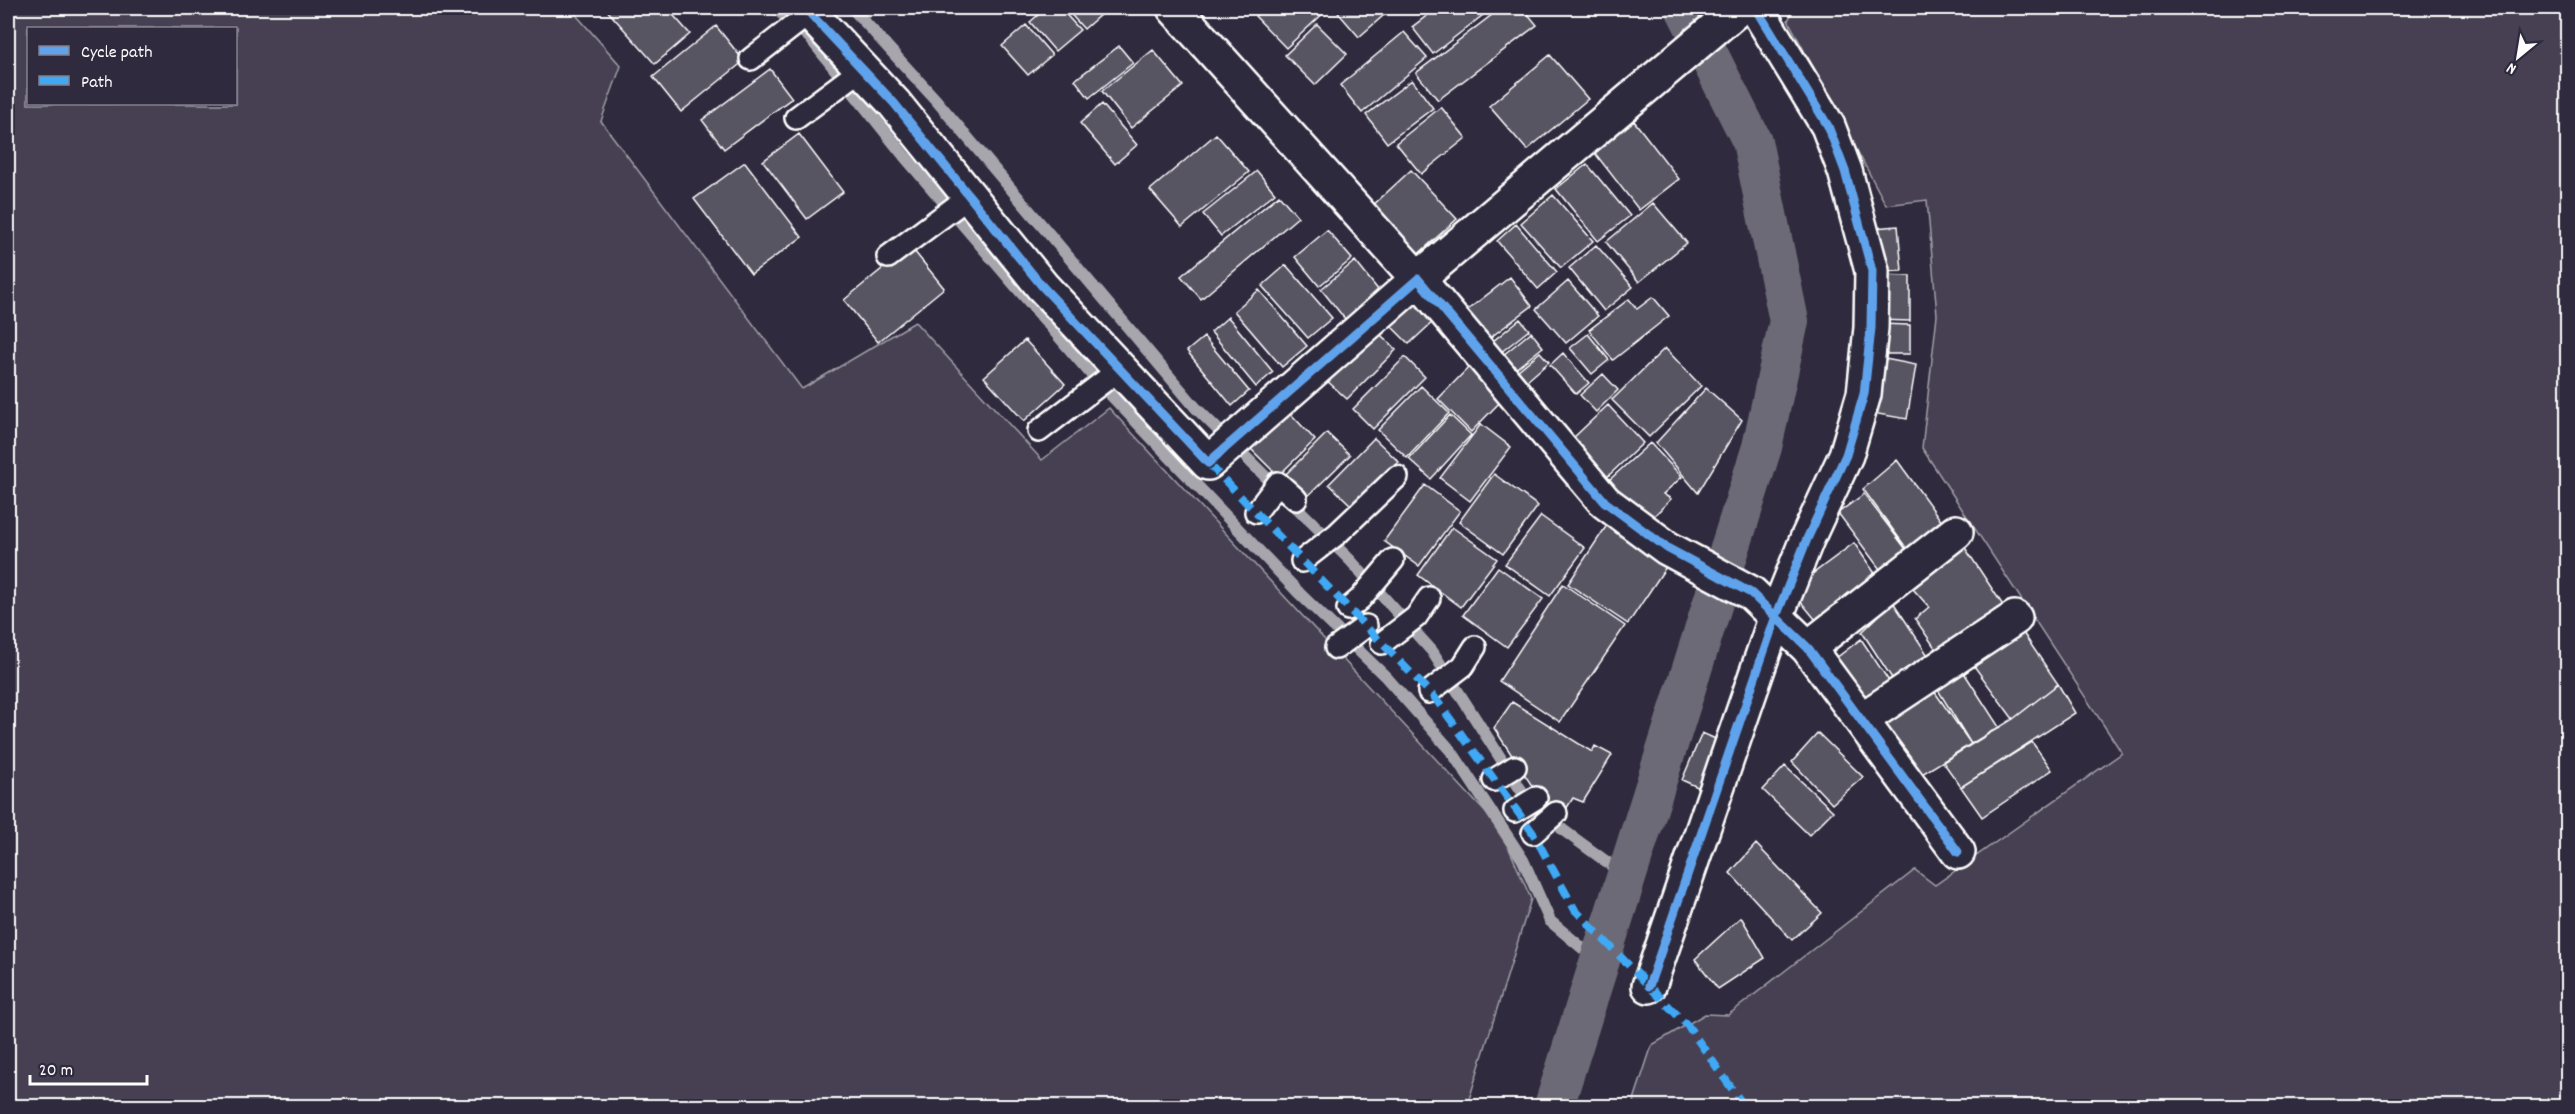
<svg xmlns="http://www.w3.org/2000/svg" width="2575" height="1114" viewBox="0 0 2575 1114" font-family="Dekko,sans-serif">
<rect width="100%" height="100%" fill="#2f2a3d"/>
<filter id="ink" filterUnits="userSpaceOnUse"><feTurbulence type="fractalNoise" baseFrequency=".0167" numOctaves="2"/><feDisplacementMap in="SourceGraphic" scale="12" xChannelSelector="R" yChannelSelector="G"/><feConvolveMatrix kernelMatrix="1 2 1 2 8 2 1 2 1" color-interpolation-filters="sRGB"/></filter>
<g filter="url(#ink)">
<!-- green -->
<path fill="#464152" stroke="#a2a0a8" stroke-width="1.5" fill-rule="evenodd" d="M8 8H570L621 66 601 121 802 389 915 322 1042 460 1109 408 1500 828 1531 899 1467 1106H8ZM28 28H236V104H28Z
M1795 8H2567V1106H1632L1652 1045 1705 1014 1728 1015 1915 870 1935 885 2122 753 1922 448 1937 315 1927 200 1886 205 1788 20Z"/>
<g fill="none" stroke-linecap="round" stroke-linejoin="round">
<!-- stream -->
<path stroke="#a7a6ad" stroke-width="12" d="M775 8 810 38 905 157 1091 374 1300 594 1386 677 1452 752 1523 860 1550 921 1599 962
M852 8 936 100 1196 408 1350 560 1432 651 1521 790 1563 830 1626 876"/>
<!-- canal -->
<path stroke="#6d6a77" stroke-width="40" d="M1554 1106 1762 447 1789 321 1752 141 1685 8"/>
</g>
<!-- building -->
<path fill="#595564" stroke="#fff" stroke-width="1.5" d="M605 8H667L690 34 655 64Z
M1046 8H1060L1080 30 1055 51 1030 22Z
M1065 8H1108L1084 29Z
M1264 8H1329L1286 48 1255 16Z
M1334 8H1392L1359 37Z
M1437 8H1492L1433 54 1412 27Z
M1501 8H1523L1537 25 1438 100 1416 73Z
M1317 24 1347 54 1315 85 1285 55Z
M1026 25 1052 55 1028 75 1002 46Z
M716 26 744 61 681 112 653 77Z
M1404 32 1427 58 1362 113 1340 85Z
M1119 46 1133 63 1089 98 1075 80Z
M1153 50 1183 86 1131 128 1102 91Z
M1550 55 1588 99 1527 150 1489 106Z
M770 69 792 98 724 149 702 120Z
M1412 80 1433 108 1387 143 1366 115Z
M1102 104 1137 145 1115 164 1080 123Z
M1441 107 1466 138 1421 174 1396 143Z
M1634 121 1679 179 1639 210 1594 152Z
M799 134 843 192 807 219 763 161Z
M1216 134 1249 172 1182 227 1150 190Z
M745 162 802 237 751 274 694 199Z
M1587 164 1630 216 1598 241 1556 189Z
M1411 170 1457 219 1415 257 1370 208Z
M1257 171 1275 193 1221 236 1203 214Z
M1279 195 1298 217 1201 299 1181 276Z
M1553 195 1593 241 1561 268 1521 223Z
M1653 203 1687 243 1639 282 1606 242Z
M1516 224 1557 272 1538 289 1497 241Z
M1898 226 1902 271 1878 272 1874 228Z
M1327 230 1352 259 1319 286 1295 257Z
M1596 245 1633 287 1604 311 1569 268Z
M910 246 944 288 878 342 844 300Z
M1355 261 1379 291 1345 319 1321 289Z
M1286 265 1332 318 1308 338 1262 286Z
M1877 275 1910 276V321L1877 320Z
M1510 277 1532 306 1487 340 1465 312Z
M1568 281 1598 316 1566 343 1536 309Z
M1259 290 1307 346 1282 367 1234 311Z
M1653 297 1669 316 1613 360 1589 330 1629 299 1637 309Z
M1416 298 1436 319 1409 344 1389 324Z
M1228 317 1273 372 1256 387 1211 332Z
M1520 319 1529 330 1495 357 1487 346Z
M1879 324 1910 325V354H1879Z
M1375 329 1396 350 1347 399 1325 379Z
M1531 332 1543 347 1509 374 1497 360Z
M1588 334 1609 360 1592 374 1570 348Z
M1204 337 1249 391 1232 406 1187 351Z
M1025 340 1065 384 1024 421 984 377Z
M1665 348 1701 386 1649 437 1612 400Z
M1540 352 1549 362 1520 387 1511 376Z
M1563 353 1589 383 1576 394 1550 365Z
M1405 357 1425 377 1373 429 1353 409Z
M1875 357 1916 365 1907 419 1866 412Z
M1469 367 1502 400 1471 432 1438 399Z
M1603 374 1618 390 1596 412 1580 395Z
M1421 386 1449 413 1407 458 1378 430Z
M1706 388 1742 420 1698 493 1656 443Z
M1608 405 1643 443 1606 478 1571 440Z
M1289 412 1315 440 1278 476 1251 449Z
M1450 415 1471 435 1431 479 1409 459Z
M1481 424 1511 447 1470 501 1440 478Z
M1327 433 1350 455 1304 500 1282 478Z
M1374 438 1399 462 1354 508 1329 484Z
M1650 443 1682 477 1663 494 1671 499 1649 521 1607 482Z
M1897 460 1950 533 1913 557 1863 489Z
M1494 474 1538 506 1503 554 1459 522Z
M1425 485 1460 511 1419 566 1384 541Z
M1864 494 1912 557 1885 576 1838 513Z
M1541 516 1585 548 1550 596 1505 564Z
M1609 522 1670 561 1628 624 1568 584Z
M1452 527 1497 559 1461 607 1418 575Z
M1958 537 2008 613 1940 655 1915 619 1929 607 1905 580Z
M1854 543 1881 582 1820 625 1791 590Z
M1498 567 1543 599 1507 647 1463 615Z
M1563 584 1625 626 1560 722 1499 681Z
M1893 602 1933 663 1897 686 1862 632Z
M2021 630 2058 684 2013 719 1974 666Z
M1861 639 1895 690 1862 713 1827 665Z
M1961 668 1999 727 1971 744 1935 685Z
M2058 684 2075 713 1961 787 1943 762 2013 719Z
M1932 688 1971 744 1909 782 1871 729Z
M1512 702 1592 752 1595 746 1612 755 1583 802 1573 798 1563 814 1540 798 1494 728Z
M1702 733 1720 741 1702 789 1682 780Z
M1818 733 1863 777 1832 804 1792 762Z
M2032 742 2052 770 1982 817 1961 787Z
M1785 766 1833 811 1809 835 1763 790Z
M1756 844 1822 913 1792 940 1730 873Z
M1741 917 1765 958 1718 989 1695 959Z"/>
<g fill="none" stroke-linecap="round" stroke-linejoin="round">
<!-- lane casing -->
<g stroke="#fff" stroke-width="26">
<path id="lane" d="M751 59 810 13
M796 118 862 69
M888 257 970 196
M1039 431 1120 369
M1256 512 1278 483 1296 499
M1302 561 1337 534 1397 477
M1348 609 1360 599 1393 560
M1382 643 1416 617 1429 598
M1336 648 1366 626
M1429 692 1463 666 1475 647
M1494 780 1515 767
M1515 811 1536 798
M1533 833 1556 813"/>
</g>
<!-- street casing -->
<g stroke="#fff" stroke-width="38">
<path id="street" d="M805 8 894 103 1042 286 1208 463 1418 279 1605 502 1667 548 1751 593 1808 648 1958 852
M1174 8 1418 279 1739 8
M1808 648 1956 532
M1861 720 2015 618
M1649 986 1775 619 1807 539 1846 455 1864 394 1871 328 1872 271 1845 171 1828 126 1756 8"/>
</g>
<!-- lane -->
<use href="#lane" stroke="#2f2a3d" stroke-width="21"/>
<!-- street -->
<use href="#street" stroke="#2f2a3d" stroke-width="33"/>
<!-- quiet -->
<path stroke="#3fa9f5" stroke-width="8" stroke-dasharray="15 8" stroke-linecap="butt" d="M1208 463 1435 698 1533 833 1575 910 1688 1026 1744 1106"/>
<!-- cycleway casing -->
<g stroke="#2f2a3d" stroke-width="13">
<path id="cycleway" d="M805 8 894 103 1042 286 1208 463 1418 279 1605 502 1667 548 1751 593 1808 648 1958 852
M1649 986 1775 619 1807 539 1846 455 1864 394 1871 328 1872 271 1845 171 1828 126 1756 8"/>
</g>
<!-- cycleway -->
<use href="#cycleway" stroke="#60a3ed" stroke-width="9"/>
</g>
</g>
<!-- margin -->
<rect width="2575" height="1114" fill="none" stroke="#2f2a3d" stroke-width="30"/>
<rect x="15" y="15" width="2545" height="1084" fill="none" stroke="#fff" stroke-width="2" filter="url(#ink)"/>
<!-- legend -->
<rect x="27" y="27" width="210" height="78" fill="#2f2a3d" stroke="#827f8b" stroke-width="1.5"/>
<rect x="39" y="46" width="30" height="9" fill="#60a3ed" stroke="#827f8b" stroke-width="1.5"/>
<text x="81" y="57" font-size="18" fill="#ffffff">Cycle path</text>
<rect x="39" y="76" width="30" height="9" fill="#3fa9f5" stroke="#827f8b" stroke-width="1.5"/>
<text x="81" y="87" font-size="18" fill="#ffffff">Path</text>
<!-- north arrow -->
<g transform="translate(2518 57) rotate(210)" stroke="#2f2a3d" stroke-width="4.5" paint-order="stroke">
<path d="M0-4.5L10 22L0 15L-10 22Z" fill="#ffffff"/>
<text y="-9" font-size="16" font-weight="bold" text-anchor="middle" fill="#ffffff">N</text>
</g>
<!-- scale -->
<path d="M30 1075v9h117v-9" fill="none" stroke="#ffffff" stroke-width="3"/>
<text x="39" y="1075" font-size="18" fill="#ffffff" stroke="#2f2a3d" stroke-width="4.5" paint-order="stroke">20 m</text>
</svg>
